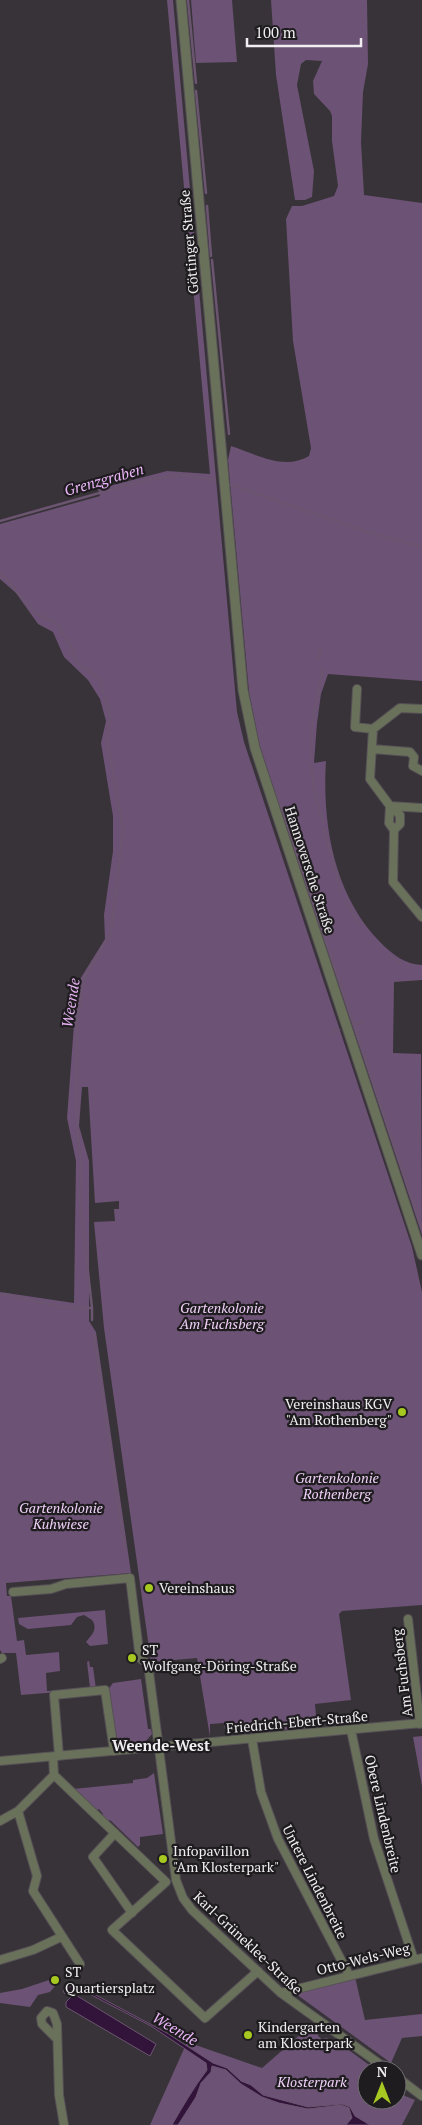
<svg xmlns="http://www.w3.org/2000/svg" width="422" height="2125" viewBox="0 0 422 2125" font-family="'PT Serif',serif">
<rect width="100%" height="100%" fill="#383339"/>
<!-- green -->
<path fill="#6c5274" d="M167 0H173L237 712 244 742 412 1247 422 1292V1605L342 1611 339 1614 351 1700 315 1704 317 1727 282 1730V1725H277V1719L259 1720V1732L242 1734 241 1728 225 1729 224 1723 210 1724V1737L197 1658 151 1662 104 1328 94 1222 115 1221 114 1209H119V1201L95 1203 88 1087H82L79 1126 89 1161V1321L96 1332 131 1573 6 1583 7 1596H11L17 1641 24 1640 26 1655 59 1652 60 1671 46 1673 47 1691 90 1688 87 1662 89 1661 90 1667H93L96 1689 21 1695 16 1653H2L0 1650V1292L74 1303 76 1161 67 1118 77 984 105 939 104 915 113 851V816L101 743 106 721 100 699 88 680 64 657 53 632 38 624 16 593 0 579V524L100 496 98 489 167 471 210 474Z
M191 0H232L237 62 196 63Z
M271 0H367L368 64 363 92 361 142 364 195 422 203V681L328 674 321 694 317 723 314 763 326 761C322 825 334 895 380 942 392 954 404 964 422 965V980L394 982 393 1053 421 1054 422 1235 260 747 249 692 228 460 231 446C256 454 284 471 309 456L311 448 293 341 286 219 292 206H302L334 196 338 186 332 141V116L330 111 314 94 313 81 322 61 306 60 301 64 297 85 314 171 312 197 305 200H295L276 75Z
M105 1610 108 1644 90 1646 86 1642C90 1636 99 1630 92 1620L84 1615 77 1617 71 1625 28 1629 19 1624 18 1618Z
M141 1679 148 1729H151L152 1734 145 1742 130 1743V1738H125V1741L121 1742V1744L114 1745 107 1691 113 1683Z
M422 1736V1786L413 1737Z
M154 1773 163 1834 140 1837V1845L138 1847 110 1820 107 1822 101 1816 103 1814 99 1809 96 1811 73 1789 133 1783V1780L147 1778Z
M355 1977 365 2020 422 2014V2036L402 2038 391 2063 296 1994 297 1992Z
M52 1979 55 1986 50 1992 38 1995 30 2007 0 2003V1993L22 1989Z
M309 2027 319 2032 318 2036 322 2039 327 2038 346 2048 376 2070H367V2100H397V2087L405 2096 415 2100 402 2125H150L187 2042 262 2068Z"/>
<!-- water -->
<path fill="#321339" stroke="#6b5570" d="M75 1984 167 2033 213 2063 227 2068 241 2081 251 2085 263 2095 308 2107 342 2104 350 2107 355 2116 370 2125H346L352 2118 349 2108 341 2105 308 2109 279 2103 262 2097 241 2084 226 2070 212 2066 211 2072 201 2083 196 2097 178 2125H172C183 2106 194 2087 207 2070L206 2063 151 2026 76 1987 65 1994 63 1991Z
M74 1994 156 2044 150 2056 66 2007V2002Z"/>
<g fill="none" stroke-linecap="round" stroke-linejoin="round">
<!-- stream -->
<path stroke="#6b5570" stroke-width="2.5" d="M188 0 196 83
M196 91 206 193
M207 206 211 256
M212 260 229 434
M231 485 368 532 422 547
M0 521 149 479 184 475 215 480
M0 572 35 613 56 623 70 644 77 663 99 678 110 715 107 740 123 829 111 933 84 978 77 1023V1125L81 1164 80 1200 92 1308 61 1307 5 1294 0 1296
M319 658 320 650
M320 683 323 669
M311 759 313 718 320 684
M311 765 315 795 323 822
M276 792 422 1229
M324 829 341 891
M346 902 359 924
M391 957 401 963
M355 1024 363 1022
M332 1032 339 1030
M92 1308V1320
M94 1334 125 1551"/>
<!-- minor casing -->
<g stroke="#565156" stroke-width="10">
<path id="minor" d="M357 689 355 727 373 729
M422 709 400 708 373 729 370 779 390 806 422 808
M372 749 410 752 414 757 413 766 422 771
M394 830 389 823 390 806 400 815V824L394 830 393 882 422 917
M13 1592 51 1589 66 1584 130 1578 139 1651 141 1659 148 1664 176 1880 183 1898 192 1910 281 1993 388 2070
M408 1619 420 1724
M0 1659 2 1658
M351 1730 374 1839 414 1960
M252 1739 261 1792 278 1839 349 1975
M59 1756 54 1695 105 1690 114 1751
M53 1757 54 1775 166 1882
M0 1761 422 1723
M18 1811 37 1876 33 1891 80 1964
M0 1821 18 1811 54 1775
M115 1833 93 1857 132 1913
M166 1882 112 1930 205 2018 258 1971
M0 1960 33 1950 61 1937
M281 1993 422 1958
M57 2039 42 2024 41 2018 47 2011 53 2013 57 2024 59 2095 64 2125
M397 2077 422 2096"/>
</g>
<!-- tertiary casing -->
<g stroke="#565156" stroke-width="11">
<path id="tertiary" d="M181 0 243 690 255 748 422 1255"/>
</g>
<!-- minor -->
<use href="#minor" stroke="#6a715a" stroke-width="8"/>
<!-- tertiary -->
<use href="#tertiary" stroke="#6a715a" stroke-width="9"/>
</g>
<!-- markers -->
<g fill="#a6c821" stroke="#1e1c1e" stroke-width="2">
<circle cx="402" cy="1412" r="5"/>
<circle cx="149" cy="1588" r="5"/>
<circle cx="132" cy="1658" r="5"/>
<circle cx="163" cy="1859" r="5"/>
<circle cx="55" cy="1980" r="5"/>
<circle cx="248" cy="2035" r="5"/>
</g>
<g text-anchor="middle" stroke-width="4.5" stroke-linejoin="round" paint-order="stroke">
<!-- street labels -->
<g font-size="14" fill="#f1eef1" stroke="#1e1c1e">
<text transform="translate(189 242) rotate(-95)" y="5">Göttinger Straße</text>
<text transform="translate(310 870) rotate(72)" y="5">Hannoversche Straße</text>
<text transform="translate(402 1673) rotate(-97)" y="5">Am Fuchsberg</text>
<text transform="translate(297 1722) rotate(-5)" y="5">Friedrich-Ebert-Straße</text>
<text transform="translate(383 1814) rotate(77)" y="5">Obere Lindenbreite</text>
<text transform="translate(315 1882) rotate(63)" y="5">Untere Lindenbreite</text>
<text transform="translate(248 1943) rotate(43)" y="5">Karl-Grüneklee-Straße</text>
<text transform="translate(363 1959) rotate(-14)" y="5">Otto-Wels-Weg</text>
</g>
<!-- park labels -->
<g font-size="14" font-style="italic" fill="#f2d2fb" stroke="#1e1c1e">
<text x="222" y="1313">Gartenkolonie<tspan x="222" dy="16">Am Fuchsberg</tspan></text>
<text x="337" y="1483">Gartenkolonie<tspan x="337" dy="16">Rothenberg</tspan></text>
<text x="61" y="1513">Gartenkolonie<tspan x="61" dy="16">Kuhwiese</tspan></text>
<text x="312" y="2087">Klosterpark</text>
</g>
<!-- poi labels -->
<g font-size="14" fill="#f1eef1" stroke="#1e1c1e" text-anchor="start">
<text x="392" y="1409" text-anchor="end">Vereinshaus KGV<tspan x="392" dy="16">"Am Rothenberg"</tspan></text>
<text x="159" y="1593">Vereinshaus</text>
<text x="142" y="1655">ST<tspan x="142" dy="16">Wolfgang-Döring-Straße</tspan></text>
<text x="173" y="1856">Infopavillon<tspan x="173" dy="16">"Am Klosterpark"</tspan></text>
<text x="65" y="1977">ST<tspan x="65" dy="16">Quartiersplatz</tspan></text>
<text x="258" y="2032">Kindergarten<tspan x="258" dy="16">am Klosterpark</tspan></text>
</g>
<!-- water labels -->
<g font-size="15" font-style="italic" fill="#ebb6f9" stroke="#1e1c1e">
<text transform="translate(104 480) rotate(-16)" y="5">Grenzgraben</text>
<text transform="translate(71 1003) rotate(-81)" y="5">Weende</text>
<text transform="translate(175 2029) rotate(31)" y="5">Weende</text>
</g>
<!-- neighbourhood labels -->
<g font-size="15" font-weight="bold" fill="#f1eef1" stroke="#1e1c1e">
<text x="161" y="1751">Weende-West</text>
</g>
</g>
<!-- north arrow -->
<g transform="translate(382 2085)"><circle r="24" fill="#1e1c1e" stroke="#727072"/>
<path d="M0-4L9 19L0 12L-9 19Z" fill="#a6c821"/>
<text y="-8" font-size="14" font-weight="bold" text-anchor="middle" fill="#f1eef1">N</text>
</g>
<!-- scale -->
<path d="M247 38v8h114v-8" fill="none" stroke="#f1eef1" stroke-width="2.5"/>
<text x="255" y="38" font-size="15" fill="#f1eef1" stroke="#1e1c1e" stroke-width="4" paint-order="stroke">100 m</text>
</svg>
